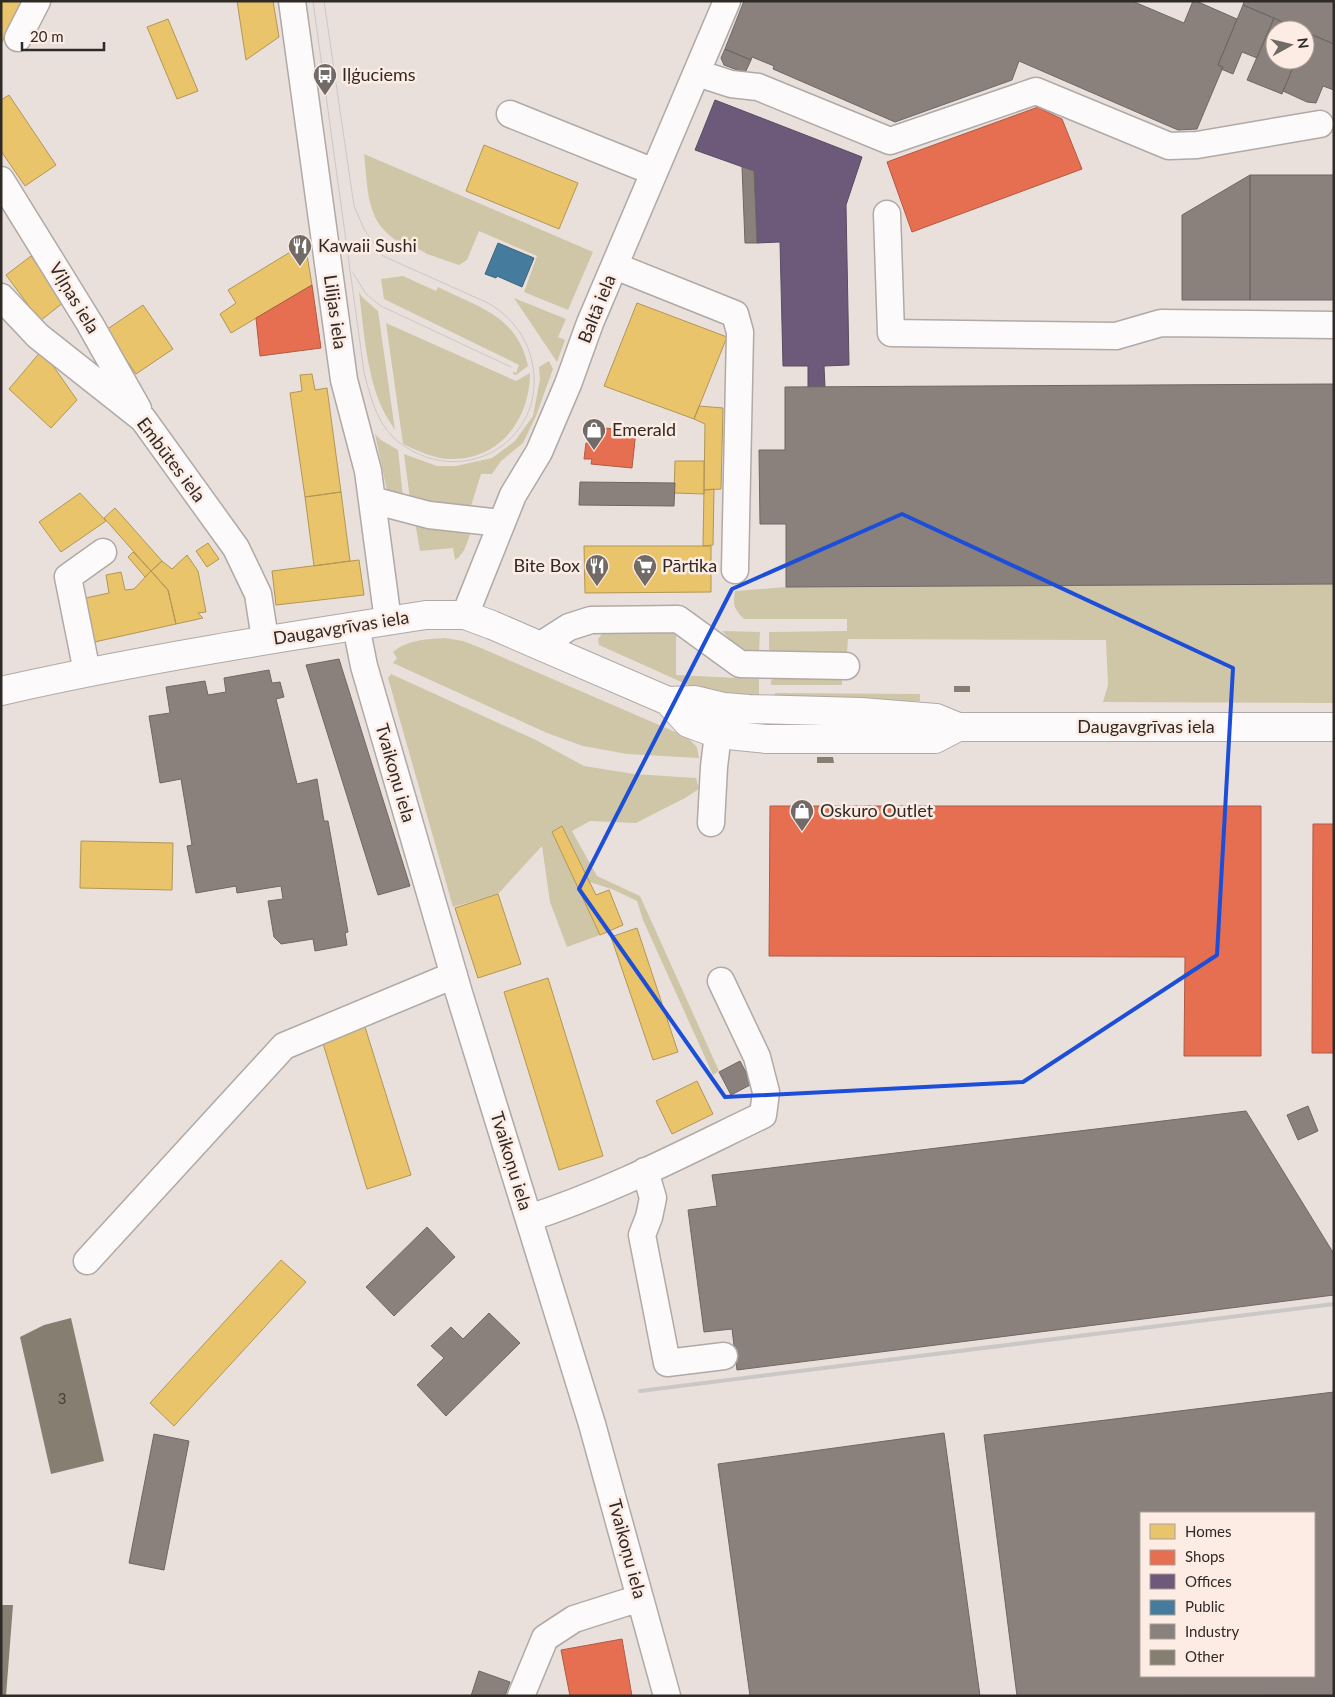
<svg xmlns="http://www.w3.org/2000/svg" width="1335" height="1697" viewBox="0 0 1335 1697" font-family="Lato,sans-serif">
<rect width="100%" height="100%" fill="#e9e0dc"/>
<!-- green -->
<path fill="#cfc6a8" d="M364 154 593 252 568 310 524 292 537 256 479 231 467 260 459 265 427 254 410 244 406 248C397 241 386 234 379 224 366 204 367 177 364 154Z
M403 276 436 291 438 287C479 308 517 315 528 366L516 375 513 374V372L516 373 519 365 384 299 381 279Z
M359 292 362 297 378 311 395 430C391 423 386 417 383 410 366 374 364 330 359 292Z
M514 298 566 319 558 337 565 340 557 362Z
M386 323 516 381 530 373C530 419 500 460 451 459 434 459 418 451 403 444Z
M549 361 553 369 536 416 523 443 501 461 492 474H481L470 509 410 499 404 454 437 466H456L492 458 515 441 533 416 540 379 539 367Z
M375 434 381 440 398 450 403 497 387 491Z
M415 522 471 532C467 542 465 554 455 560L453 548 420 551Z
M1334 584V703L1103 702 1108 685 1106 640 848 639 847 652H769V632L847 631V619H744C733 608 733 605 735 591L786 587Z
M722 631 760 632 759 652 741 651Z
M676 632V675L759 679V701L715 697 599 645 598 639 603 633Z
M445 638 463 641 481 648 687 737 697 747 699 758 627 754 583 746 547 733 393 663 397 658 393 652C407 640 426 639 445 638Z
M391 674 536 740 584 766 634 774 696 778 699 789 685 798 636 823 590 821 572 831 597 876 640 896 719 1071 713 1075 643 920 637 901 614 890 590 882 562 826 552 832 600 935 567 947 550 902 542 846 498 894 453 907 388 678Z
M774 676 838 677 842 681V685H771V681L774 678Z
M775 693 920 694V701H775Z"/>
<!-- homes -->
<path fill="#e9c46a" stroke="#b29656" d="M1 1H22L1 44Z
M237 1H273L279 37 246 60Z
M168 19 198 91 177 99 147 27Z
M9 95 56 165 25 186 1 151V100Z
M484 145 578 183 559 229 466 191Z
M305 243 312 285 231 333 220 314 236 303 228 290Z
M31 256 64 302 40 321 6 275Z
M637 303 727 337 694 419 604 386Z
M143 305 173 349 136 374 106 330Z
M42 350 77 400 51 428 9 389Z
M312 374 315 390 327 388 341 492 305 497 290 393 302 391 300 375Z
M699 406 723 408 721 489 704 490 705 424 694 419Z
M675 461H704V494L674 493Z
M714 489 713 545 703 546 704 490Z
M341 492 350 561 314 566 305 497Z
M80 493 106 521 61 552 39 522Z
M115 508 162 561 151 571 104 518Z
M208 543 219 559 207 567 196 551Z
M584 546H711V592L585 593Z
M133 552 151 571 145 577 128 557Z
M187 555 198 571 206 612 198 613 203 618 176 624 168 590 151 571 162 561 172 569Z
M359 560 364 595 276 605 272 571Z
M151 571 168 590 176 624 90 643 81 599 109 593 106 575 121 572 125 590 134 589Z
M562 826 596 895 609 890 623 925 600 935 552 832Z
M81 841 173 843 172 890 80 888Z
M498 894 521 964 478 978 455 908Z
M637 928 678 1052 653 1060 611 937Z
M548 978 603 1156 559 1170 504 992Z
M365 1027 411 1175 367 1189 322 1040Z
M697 1081 713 1114 672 1134 656 1101Z
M281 1260 306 1282 174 1426 150 1403Z"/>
<!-- shops -->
<path fill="#e76f51" stroke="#b05a44" d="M1041 106 1043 110 1062 119 1082 169 912 232 887 162Z
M312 285 321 348 260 356 256 318Z
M594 427 636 431 632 468 591 464 592 459H584L586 443 593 444Z
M770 806H1261V1056H1184L1185 957 769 956Z
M1313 824H1334V1053H1312Z
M622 1639 632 1696H570L561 1650Z"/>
<!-- offices -->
<path fill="#6d597a" stroke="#5b4b61" d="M715 100 862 157 846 205 849 365 824 366 825 387H808V366H783L780 242 757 243 754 171 695 150Z"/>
<!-- public -->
<path fill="#457b9d" stroke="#3f637a" d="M498 243 534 258 522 287 497 276 496 278 485 274Z"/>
<!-- industry -->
<path fill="#8a817c" stroke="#6f6762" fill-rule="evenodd" d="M744 1H1132L1184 23 1193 1H1196L1237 19 1218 65 1223 67 1197 129 1178 130 1019 61 1012 80 895 122 773 69 774 66 752 57 751 60 725 49Z
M1244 1H1334V44L1305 32V30H1301L1243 5Z
M1243 5 1274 18 1257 58 1242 52 1233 74 1221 69 1223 67 1218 65Z
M1274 18 1301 30H1275V60H1296L1282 94 1247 80Z
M1308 33 1334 44V90L1323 86 1316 103 1307 102 1283 91 1296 60H1305V40Z
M725 49 751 60 745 73 724 65 721 58Z
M742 167 754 171 757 243H745Z
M1250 175H1334V300H1250Z
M1250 175V300H1182V215Z
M1334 384V584L786 587V524H760L759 450H785V387Z
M580 482 675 483 674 506 579 505Z
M339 659 410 886 378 895 306 665Z
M269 670 272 683 280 682 284 697 276 699 297 784 317 779 324 821H328L348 932 345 933 347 945 315 951 313 939 281 944 274 937 268 901 283 899 281 886 237 893 236 886 196 893 187 846 192 845 181 779 160 783 149 716 170 713 166 687 205 681 208 695 226 692 224 678Z
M740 1061 752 1084 731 1095 719 1072Z
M1308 1106 1318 1131 1298 1140 1287 1115Z
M1246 1111 1334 1254V1295L737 1370 732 1329 704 1332 688 1210 717 1206 712 1175Z
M427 1227 455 1257 394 1316 366 1287Z
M489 1313 520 1343 446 1416 417 1385 444 1358 431 1346 451 1327 463 1339Z
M1334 1392V1695L1017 1696 984 1435ZM1141 1513H1314V1676H1141Z
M944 1433 980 1696H750L718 1464Z
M154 1434 189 1441 164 1570 129 1563Z
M479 1671 510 1682 505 1696H471Z"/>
<!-- building -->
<path fill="#877e72" d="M954 686H970V692H954Z
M817 757H833L834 763H817Z
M71 1318 104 1461 51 1474 20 1337 44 1325Z
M1 1605H13L6 1696H1Z"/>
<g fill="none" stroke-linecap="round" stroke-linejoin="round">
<!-- minor casing -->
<g stroke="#b0a9a6" stroke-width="29">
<path id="minor" d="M292 1 344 380 368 471 388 621
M18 38 37 1
M697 73 731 84 758 87 890 141 1036 91 1169 146 1197 145 1320 124
M510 114 654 172
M1 180 90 324 138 409
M887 214 891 333 1116 336 1161 323 1334 325
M615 266 735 314 740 332 735 570
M1 297 38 336 143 419 236 548 258 594 265 639
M372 500 429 515 501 523
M465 615 513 495 539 452 568 384 590 323 727 1
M356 626 364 666 459 993 592 1424 667 1696
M541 645 569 627 591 620 678 619 740 664 846 666
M87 672 68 577 103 552
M711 823 714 767 718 734
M645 1171 653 1198 649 1217 642 1235 667 1363 724 1356
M529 1218C610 1192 686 1152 763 1115L766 1092 757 1057 721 981
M87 1261 284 1046 454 975
M521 1696 545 1638 574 1619 640 1598"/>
</g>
<!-- major casing -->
<g stroke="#b0a9a6" stroke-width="30">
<path id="major" d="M1 691C142 659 284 637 426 615H465L492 625 668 701 688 723 718 734 766 739H935L958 727
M668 701 695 700 724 707 749 709 861 712 936 718 958 727H1334"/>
</g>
<!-- minor -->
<use href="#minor" stroke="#fcfafa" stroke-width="26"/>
<!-- major -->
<use href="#major" stroke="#fcfafa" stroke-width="28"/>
<!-- tram -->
<path stroke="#cac8c7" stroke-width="1" d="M313 1 364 372C370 396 376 420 393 437 403 447 417 454 429 458 491 476 546 424 532 362 527 336 510 316 488 303L383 256 364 229 354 206 324 1
M353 273 366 294 381 306 511 367"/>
<!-- rail -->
<path stroke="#cac8c7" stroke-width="4" d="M640 1391 1334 1304"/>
</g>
<!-- marked area -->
<path fill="none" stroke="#1d4ed8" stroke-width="4" stroke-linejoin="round" d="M902 514 1233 668 1217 955 1023 1082 725 1097 579 889 732 589Z"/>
<!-- icons -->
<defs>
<g id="bus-pin" transform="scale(1.25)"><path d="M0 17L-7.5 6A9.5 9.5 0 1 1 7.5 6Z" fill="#716a66" stroke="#fdece4"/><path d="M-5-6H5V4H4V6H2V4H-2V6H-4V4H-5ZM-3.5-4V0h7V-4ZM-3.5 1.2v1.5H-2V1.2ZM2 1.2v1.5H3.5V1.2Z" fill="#fff"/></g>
<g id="restaurant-pin" transform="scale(1.25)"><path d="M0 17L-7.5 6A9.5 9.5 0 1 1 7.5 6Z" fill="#716a66" stroke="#fdece4"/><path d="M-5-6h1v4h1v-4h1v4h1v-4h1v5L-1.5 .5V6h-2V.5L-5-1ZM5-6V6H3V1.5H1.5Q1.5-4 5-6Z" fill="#fff"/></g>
<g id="shop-pin" transform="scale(1.25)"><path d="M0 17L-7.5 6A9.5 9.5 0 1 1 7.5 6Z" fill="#716a66" stroke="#fdece4"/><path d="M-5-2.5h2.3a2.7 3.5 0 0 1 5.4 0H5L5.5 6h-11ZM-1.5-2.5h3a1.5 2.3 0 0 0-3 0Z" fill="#fff"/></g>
<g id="supermarket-pin" transform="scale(1.25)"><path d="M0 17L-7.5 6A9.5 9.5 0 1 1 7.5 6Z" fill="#716a66" stroke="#fdece4"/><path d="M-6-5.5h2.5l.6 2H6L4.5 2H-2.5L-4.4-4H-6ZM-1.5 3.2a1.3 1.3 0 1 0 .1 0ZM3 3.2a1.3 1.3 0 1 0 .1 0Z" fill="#fff"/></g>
</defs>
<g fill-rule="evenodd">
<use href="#bus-pin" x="325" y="75"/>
<use href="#restaurant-pin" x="300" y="246"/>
<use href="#shop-pin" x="594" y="430"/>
<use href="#restaurant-pin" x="597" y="566"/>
<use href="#supermarket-pin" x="645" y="566"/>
<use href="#shop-pin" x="802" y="811"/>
</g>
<g text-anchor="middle" stroke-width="5" stroke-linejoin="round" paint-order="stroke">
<!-- number labels -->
<g font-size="15" fill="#463f3a">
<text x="62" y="1404">3</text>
</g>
<!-- poi labels -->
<g font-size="18" fill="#302a27" stroke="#fdece4" text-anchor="start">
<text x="342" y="81">Iļģuciems</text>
<text x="318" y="252">Kawaii Sushi</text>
<text x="612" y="436">Emerald</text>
<text x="580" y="572" text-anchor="end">Bite Box</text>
<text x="662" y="572">Pārtika</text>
<text x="820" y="817">Oskuro Outlet</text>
</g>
<!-- street labels -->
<g font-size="18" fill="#302a27" stroke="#fdece4">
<text transform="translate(74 298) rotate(59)" y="6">Viļņas iela</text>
<text transform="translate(597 309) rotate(-68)" y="6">Baltā iela</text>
<text transform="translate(335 312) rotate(82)" y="6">Lilijas iela</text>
<text transform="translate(171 460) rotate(53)" y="6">Embūtes iela</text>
<text transform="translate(341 628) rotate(-9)" y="6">Daugavgrīvas iela</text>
<text x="1146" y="733">Daugavgrīvas iela</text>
<text transform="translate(395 773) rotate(74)" y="6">Tvaikoņu iela</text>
<text transform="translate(511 1161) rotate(73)" y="6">Tvaikoņu iela</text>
<text transform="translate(627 1549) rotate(75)" y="6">Tvaikoņu iela</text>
</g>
</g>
<!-- border -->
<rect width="1335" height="1697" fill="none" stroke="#302a27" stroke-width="5"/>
<!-- legend -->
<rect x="1140" y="1512" width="175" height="165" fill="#fdece4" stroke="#ab9e98"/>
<rect x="1150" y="1524" width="25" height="15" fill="#e9c46a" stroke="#ab9e98"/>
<text x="1185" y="1537" font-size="15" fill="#302a27">Homes</text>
<rect x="1150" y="1550" width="25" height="15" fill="#e76f51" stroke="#ab9e98"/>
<text x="1185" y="1562" font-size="15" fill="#302a27">Shops</text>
<rect x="1150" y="1574" width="25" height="15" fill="#6d597a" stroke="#ab9e98"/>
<text x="1185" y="1587" font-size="15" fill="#302a27">Offices</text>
<rect x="1150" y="1600" width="25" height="15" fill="#457b9d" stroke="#ab9e98"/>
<text x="1185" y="1612" font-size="15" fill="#302a27">Public</text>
<rect x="1150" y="1624" width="25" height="15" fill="#8a817c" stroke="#ab9e98"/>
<text x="1185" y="1637" font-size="15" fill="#302a27">Industry</text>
<rect x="1150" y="1650" width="25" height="15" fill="#877e72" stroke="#ab9e98"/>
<text x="1185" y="1662" font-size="15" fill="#302a27">Other</text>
<!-- north arrow -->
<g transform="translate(1290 45) rotate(82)"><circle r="24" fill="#fdece4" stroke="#ab9e98"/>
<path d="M0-4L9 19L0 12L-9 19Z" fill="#716a66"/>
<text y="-8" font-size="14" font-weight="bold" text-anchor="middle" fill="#302a27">N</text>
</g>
<!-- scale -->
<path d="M22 42v8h82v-8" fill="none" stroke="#302a27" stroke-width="2.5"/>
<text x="30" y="42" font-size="15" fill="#302a27" stroke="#fdece4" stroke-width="4" paint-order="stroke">20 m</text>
</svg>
